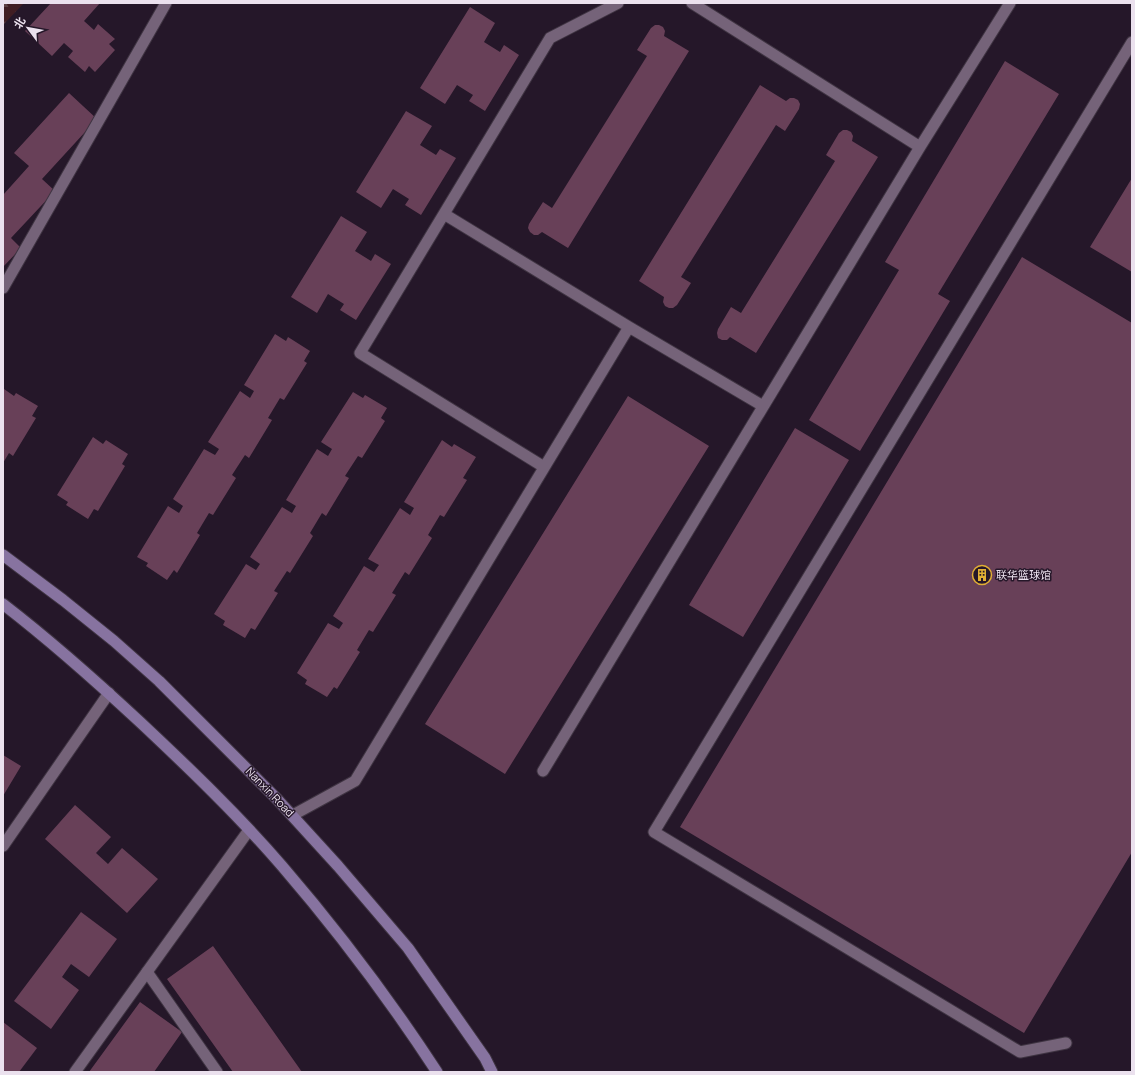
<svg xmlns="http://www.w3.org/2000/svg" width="1135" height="1075" viewBox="0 0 1135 1075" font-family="Manrope,'Noto Sans SC',sans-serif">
<defs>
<pattern id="forest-firs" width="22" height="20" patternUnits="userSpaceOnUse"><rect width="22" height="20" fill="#401d23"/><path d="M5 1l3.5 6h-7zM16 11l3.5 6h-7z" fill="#5c3e43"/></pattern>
</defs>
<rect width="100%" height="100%" fill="#251729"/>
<!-- forest -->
<path fill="url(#forest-firs)" d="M3 3H24L3 25Z"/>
<!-- building -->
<path fill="#684058" d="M51 3H100L84 21 94 30 98 24 115 39 109 44 115 50 95 72 89 66 85 72 68 57 73 51 64 43 52 56 25 31Z
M470 7 495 23 484 42 500 52 504 45 519 55 485 111 469 101 473 95 457 85 445 104 420 88Z
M655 25H659L663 27 665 31 664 36 689 51 568 248 542 232 538 235H534L530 232 528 228 529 224 543 202 552 208 647 56 637 50 651 28Z
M1005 61 1059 94 938 294 950 301 860 451 809 420 899 270 885 262Z
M760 85 786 101 790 98H794L798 100 800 104 799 109 785 131 776 125 681 277 691 283 677 305 673 308H669L665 306 663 302 664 297 639 281Z
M69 93 97 119 42 179 55 191 11 238 21 248 3 267V195L29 166 14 153Z
M406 111 432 126 420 145 436 155 440 149 456 158 421 215 405 205 409 199 393 189 381 208 356 192Z
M843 130H847L851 132 853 136 852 141 878 157 756 353 730 337 727 340H722L718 338 717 333 718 329 731 307 741 313 835 161 826 155 839 133Z
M1132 178V272L1090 247Z
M341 216 367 232 355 251 371 261 375 254 391 264 356 320 340 310 344 304 328 294 317 313 291 297Z
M1022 257 1132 323V852L1024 1033 680 827Z
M275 334 286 341 288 337 310 351 304 361 307 363 284 400 280 398 268 418 272 420 249 458 245 455 232 475 236 478 213 515 209 513 197 533 200 535 177 573 174 570 167 580 146 566 148 563 137 557 168 506 179 513 183 506 173 499 204 449 215 455 219 449 208 442 240 391 250 398 254 391 244 385Z
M4 389 14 396 16 393 38 406 32 416 36 418 13 456 9 453 3 463Z
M353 392 363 398 365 395 387 408 381 418 385 421 362 458 358 456 345 476 349 478 326 516 322 513 310 533 313 536 290 573 287 571 274 591 278 593 255 630 251 628 245 638 223 625 225 621 214 614 246 564 256 570 260 564 250 557 282 507 292 513 296 506 286 500 317 449 328 456 332 449 321 442Z
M628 396 709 446 505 774 425 724Z
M795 428 849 460 743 637 689 605Z
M93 437 103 444 106 440 128 454 122 464 125 466 98 511 94 509 88 519 66 505 68 502 57 495Z
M442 440 452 447 454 444 476 457 463 478 467 480 444 517 440 515 428 535 432 538 409 575 405 572 392 593 396 595 373 632 369 630 357 650 360 652 337 689 334 687 327 697 305 684 307 680 297 673 328 623 339 629 343 623 333 616 364 566 374 572 379 565 368 559 400 508 410 515 414 508 404 502Z
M3 755 21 766 3 796Z
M75 805 111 837 96 853 108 864 122 848 158 879 127 913 45 839Z
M81 912 117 939 89 977 71 964 62 977 79 990 51 1029 14 1001Z
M213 946 302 1072H233L167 979Z
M140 1002 182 1032 154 1072H89Z
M3 1022 37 1048 19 1072H3Z"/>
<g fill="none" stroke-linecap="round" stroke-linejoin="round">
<!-- service casing -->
<g stroke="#3f3442" stroke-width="13">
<path id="service" d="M692 3 920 147
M444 214 629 327 763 406
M3 288 166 3
M544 467 360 353 550 38 618 3
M543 771 920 147 1010 3
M293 815 355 781 629 327
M3 846 109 693
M147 972 217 1072"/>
</g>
<!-- minor casing -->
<g stroke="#3f3442" stroke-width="13">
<path id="minor" d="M1066 1043 1020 1052 654 832 1132 42
M75 1072 249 830"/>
</g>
<!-- secondary casing -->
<g stroke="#3f3442" stroke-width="13">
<path id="secondary" d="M3 555 63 600 114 641 159 681 276 798 338 866 408 948 485 1058 492 1072
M3 604C51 641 96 681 140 722 189 768 238 815 282 866 338 931 390 1000 437 1072"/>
</g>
<!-- service -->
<use href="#service" stroke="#756379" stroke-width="11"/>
<!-- minor -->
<use href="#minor" stroke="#756379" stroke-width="11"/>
<!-- secondary -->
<use href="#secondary" stroke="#8773a0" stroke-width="11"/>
</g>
<!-- icons -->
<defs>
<g id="building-ring" transform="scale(1)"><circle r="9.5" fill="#251729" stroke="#e2af34" stroke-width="1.5"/><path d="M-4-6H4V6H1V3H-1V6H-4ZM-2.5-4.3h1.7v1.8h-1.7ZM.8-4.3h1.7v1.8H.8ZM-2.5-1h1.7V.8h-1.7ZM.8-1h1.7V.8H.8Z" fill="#e2af34"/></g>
</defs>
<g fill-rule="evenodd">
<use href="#building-ring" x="982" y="575"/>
</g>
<g text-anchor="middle" stroke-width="3" stroke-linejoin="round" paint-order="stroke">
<!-- poi labels -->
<g font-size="11" fill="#ebe1ee" stroke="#251729" text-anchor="start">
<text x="996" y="579">联华篮球馆</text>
</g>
<!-- street labels -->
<g font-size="11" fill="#ebe1ee" stroke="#251729">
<text transform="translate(270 792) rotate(46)" y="4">Nanxin Road</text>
</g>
</g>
<!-- border -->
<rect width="1135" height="1075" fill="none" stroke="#ebe1ee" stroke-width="8"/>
<!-- north arrow -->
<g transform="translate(28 28) rotate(302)" stroke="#251729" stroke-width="3" paint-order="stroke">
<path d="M0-3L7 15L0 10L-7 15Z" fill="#ebe1ee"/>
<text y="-6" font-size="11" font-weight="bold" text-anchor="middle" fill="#ebe1ee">北</text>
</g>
</svg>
